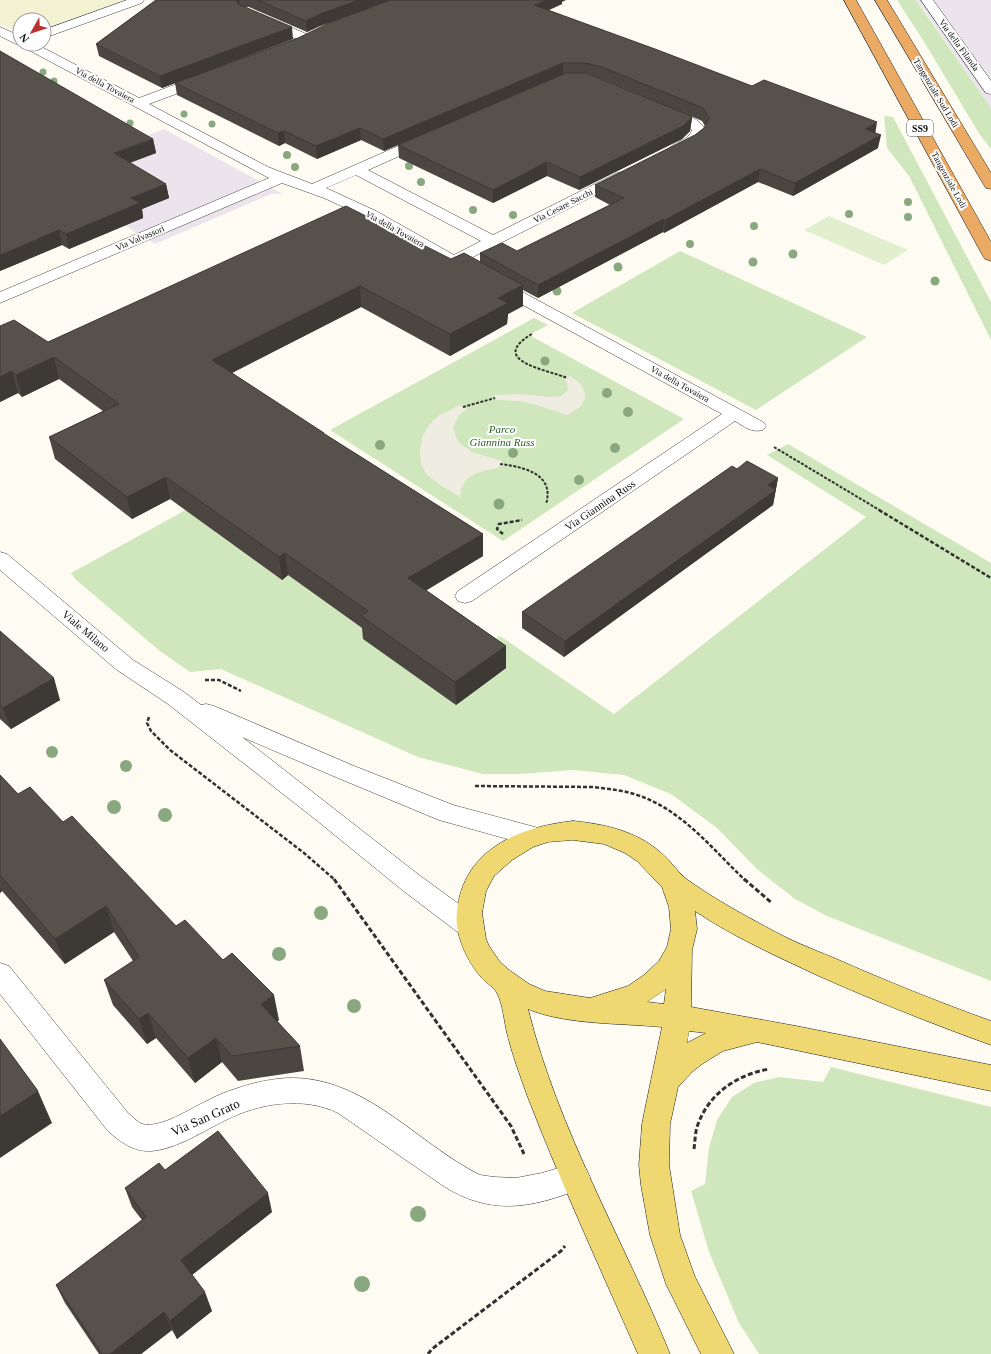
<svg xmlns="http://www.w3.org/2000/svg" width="991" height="1354" viewBox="0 0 991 1354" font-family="'Times New Roman',serif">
<rect width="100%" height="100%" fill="#fefcf2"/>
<!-- industrial -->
<path fill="#ece4ed" d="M916 0H991V108L923 9Z
M164 129 283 194H271L155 244 41 174Z"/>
<!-- farmland -->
<path fill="#f3f2d3" d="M0 0H124L44 29V20H20V32L0 24Z"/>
<!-- green -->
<path fill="#d0e7bd" d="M897 0H916L991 108V149L980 135 926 45Z
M884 116 893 117 991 302V340L909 176 887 148Z
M680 251 867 337 756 410 572 313Z
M534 318 548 325 529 335 684 419 503 541 330 430Z
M788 444 991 563V981L827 916 795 899 757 869 717 828 671 794 624 775 573 770 519 774H483L418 757 221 669 190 672 160 651 75 579 71 573 235 483 215 532 282 580 288 575 370 634 474 653 500 636 614 714 866 517 767 455Z
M831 1067 991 1107V1354H759L739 1323 709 1252 691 1191 705 1184 709 1148 717 1120 732 1097 754 1083 779 1077 823 1082Z"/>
<!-- pitch -->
<path fill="#e1efcf" d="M829 216 908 250 884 265 804 230Z"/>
<!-- plaza -->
<path fill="#efece1" d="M570 376 580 383 585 393V399L581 406 568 415 536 405 520 401 497 400 494 395 521 394 551 397 561 396 568 390 567 382 564 379Z
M460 405 467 409 459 415 453 428 458 442 472 452 502 461 498 468 487 470 474 474 466 480 461 488 460 497 440 485 427 475 421 464 420 452 422 437 429 425 438 416Z"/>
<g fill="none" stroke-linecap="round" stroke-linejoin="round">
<!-- minor casing -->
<g stroke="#424242" stroke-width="1">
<path id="minor" d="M127 0H144L142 3 44 38V30Z
M921 0H933L991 81V94L986 93Z
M265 16 311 36 313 39 311 42H303L261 23 259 20 261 17Z
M0 27 20 36V44H36L139 98 198 76H208L210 79 208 82 149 104 268 167 312 184 421 136 426 135 431 136 433 139 431 142 368 170 493 235 617 173 622 172 627 173 629 176 627 179 465 261 471 266 469 269 463 271 447 264 350 210 324 198 282 183 0 303V292L269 178 23 47 21 44H16L0 36ZM356 175 481 241 454 255 376 211 326 188Z
M664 107C680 111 697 116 706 130 702 143 685 155 671 152L669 149C675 140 688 142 692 130L683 123 659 114 657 111 659 108Z
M496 279 502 281 763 422 766 426 763 430C752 433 745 427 735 421L472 601 465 603 458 601 455 596 458 591 722 414 490 287 488 284 490 281Z
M0 552 7 554 133 660 184 692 201 705 206 704 214 706 354 766 453 805 542 829 545 836 542 843 533 846 439 820 338 778 242 737 419 875 478 918 482 926 478 934 469 937 460 934 401 889 315 819 168 704 117 670 0 570Z
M0 963 9 966 128 1113C132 1116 137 1122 142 1124 161 1129 191 1108 207 1101 216 1096 225 1092 235 1089 252 1083 270 1079 288 1078 365 1076 416 1143 480 1175L494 1177 516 1178 542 1173 575 1163 585 1167 590 1177 585 1187C535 1207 494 1217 445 1187L338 1113C304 1096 259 1103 226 1120 203 1131 177 1149 151 1151 134 1152 120 1142 108 1131L0 994Z"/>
</g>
<!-- major casing -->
<g stroke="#202020" stroke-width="1">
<path id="major" d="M573 821C604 824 636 831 660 852 670 860 676 870 685 878 711 897 740 913 768 928 789 940 812 949 834 958 886 981 938 1002 991 1021V1045C933 1024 875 1001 819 976 776 956 734 937 695 911L697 929 692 950 691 1007 796 1026 991 1065V1091L757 1042 723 1051 702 1064 692 1072 678 1087 670 1124 669 1165 680 1235 695 1277 734 1354H701L666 1284 650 1235 641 1185 639 1165 642 1124 662 1027C621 1023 566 1025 528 1009 558 1130 623 1239 670 1354H638C600 1268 561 1183 527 1095 520 1075 512 1054 507 1033 504 1021 503 1004 497 993 494 987 485 982 481 977 467 961 454 933 457 912 463 849 519 827 573 821ZM573 840 604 844 625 853 637 861 662 887 669 907 671 929 667 947 659 961 644 975 628 986 590 998 545 991 529 984 509 970 500 962 489 946 486 939 482 913 486 891 494 876 512 860 533 847 548 842ZM666 989 664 1004 647 1002ZM689 1031 706 1033 687 1043Z"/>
</g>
<!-- highway casing -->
<g stroke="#202020" stroke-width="1">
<path id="highway" d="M844 0H856L991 242V261L985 259 983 256Z
M875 0H887L991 173V189L986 188 984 185Z"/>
</g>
<!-- path-far2 -->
<path stroke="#313131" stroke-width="2" stroke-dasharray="3 1.5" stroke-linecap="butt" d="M532 334C486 361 549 370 567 378
M463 407 495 398
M774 447 881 511
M500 464C524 467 555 474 546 504"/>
<!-- path-far1 -->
<path stroke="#313131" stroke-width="2.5" stroke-dasharray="4 2" stroke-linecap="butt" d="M879 510 991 578
M503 534 497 529 499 524 522 520
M205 680H219L241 691
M149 717 147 723 151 731 170 750 304 853 335 880
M475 786 594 787C608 789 621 790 634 794 681 808 711 848 745 880"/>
<!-- path -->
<path stroke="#313131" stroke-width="3" stroke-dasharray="5 2.5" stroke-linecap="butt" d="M334 879 511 1126 524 1154
M744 879 772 903
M694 1149C695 1142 695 1134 697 1127 708 1094 736 1075 769 1069
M428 1354 432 1349 561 1251 565 1246"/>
<!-- minor -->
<use href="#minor" fill="#fff" fill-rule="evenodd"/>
<!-- major -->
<use href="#major" fill="#efd872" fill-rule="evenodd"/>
<!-- highway -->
<use href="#highway" fill="#eaaa64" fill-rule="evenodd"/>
</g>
<!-- trees -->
<g fill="#8aa880">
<circle cx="43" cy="72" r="3.5"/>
<circle cx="54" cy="81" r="3.5"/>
<circle cx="184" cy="114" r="3.5"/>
<circle cx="130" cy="123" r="3.5"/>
<circle cx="212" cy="124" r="3.5"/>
<circle cx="287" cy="155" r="4"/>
<circle cx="409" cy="166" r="4"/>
<circle cx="295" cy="167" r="4"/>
<circle cx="421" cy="182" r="4"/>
<circle cx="908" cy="202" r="4"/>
<circle cx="473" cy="210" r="4"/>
<circle cx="849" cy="214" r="4"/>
<circle cx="513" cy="215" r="4"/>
<circle cx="908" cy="217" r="4"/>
<circle cx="754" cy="226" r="4"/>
<circle cx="690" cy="244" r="4"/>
<circle cx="793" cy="254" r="4.5"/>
<circle cx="753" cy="262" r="4.5"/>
<circle cx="618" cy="267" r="4.5"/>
<circle cx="935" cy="281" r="4.5"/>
<circle cx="557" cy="291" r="4.5"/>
<circle cx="545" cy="361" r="4.5"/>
<circle cx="607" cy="393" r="5"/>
<circle cx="628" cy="412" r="5"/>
<circle cx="380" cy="445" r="5"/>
<circle cx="615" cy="448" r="5"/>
<circle cx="513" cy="453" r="5"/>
<circle cx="579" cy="480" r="5"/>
<circle cx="499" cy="504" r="5.5"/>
<circle cx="52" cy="752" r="6"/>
<circle cx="126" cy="766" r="6"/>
<circle cx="114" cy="807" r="7"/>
<circle cx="165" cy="815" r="7"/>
<circle cx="321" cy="913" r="7"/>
<circle cx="279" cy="954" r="7"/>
<circle cx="354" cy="1006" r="7"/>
<circle cx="418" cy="1214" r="8"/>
<circle cx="362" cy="1284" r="8"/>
</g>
<!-- wall -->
<path fill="#4b4641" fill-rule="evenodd" d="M156 0H391L320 26 307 32 249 7H244L293 39 162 88 99 56 96 44Z
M562 2V4L548 10 875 133 878 148 793 196 758 182 664 233 663 232 538 298 523 290V306L508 314 507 324 450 356 361 307 232 373 324 434 483 534V556L426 590 506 646V668L456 705 363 639 362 628 288 575 282 580 170 499 132 519 55 459 49 437 103 411 59 379 22 397 18 393 0 402V326L48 342 451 259 480 262V253L517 251 610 205 595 197V185L695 135 704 128 705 126 702 121 691 116 692 118 690 131 682 139 579 190 547 176 493 203 399 158 398 145 384 151 361 140 317 159 285 143 279 146 177 95 175 83 298 38ZM599 78 601 79 656 101Z
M153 139 156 153 130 163 166 184 169 198 142 209 143 218 69 249 62 245 0 271Z
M737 469 778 478 773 505 564 657 522 628V612Z
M0 631 60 700 11 729 0 719Z
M0 775 18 794 63 822 279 1020 277 1021 300 1046 304 1071 238 1081 222 1062 195 1083 156 1038 147 1044 113 1005 104 980 133 961 114 932 65 964 2 891 0 893Z
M165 1170 272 1212 192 1275 212 1311 177 1339 172 1330 141 1354H99L65 1303 56 1285 142 1220 132 1207 125 1188Z"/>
<!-- shaded-wall -->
<path fill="#3d3935" d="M236 0H239L240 6Z
M359 0H391L320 26 307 32 306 21 320 14Z
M547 0H566L562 2V4L534 17V5Z
M292 27 293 39 162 88 160 76Z
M563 63V74L384 151 383 139Z
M692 118 690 131 682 139 579 190 580 177Z
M877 122 875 135 865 129Z
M360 128 361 140 317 159 316 146Z
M284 131 285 143 279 146 278 133Z
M881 135 878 148 793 196 795 183Z
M153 139 156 153 117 167 114 153Z
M547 162V176L493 203V190Z
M760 169 758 182 664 233 665 220Z
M166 184 169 198 142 209 143 218 69 249 66 234 131 198Z
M664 219 663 232 538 298V285Z
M59 230 62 245 0 271V255Z
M523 285V306L508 314 507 324 450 356V334L498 298Z
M360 286 361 307 216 381 212 360Z
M54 357 59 379 22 397 16 375Z
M12 371 18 393 0 402V377Z
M166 477 170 499 132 519 127 497Z
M778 478 773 505 564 657 565 641Z
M483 534V556L409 601 408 578Z
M285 553 288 575 282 580 279 557Z
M506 646V668L456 705 455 682Z
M54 678 60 700 11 729 3 708Z
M0 887 2 891 0 893Z
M106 906 114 932 65 964 55 939Z
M274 995 279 1020 266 1029 261 1004Z
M148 1013 156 1038 147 1044 139 1019Z
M216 1038 222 1062 195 1083 188 1058Z
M38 1091 52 1123 0 1158V1116Z
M268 1193 272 1212 188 1278 181 1260Z
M205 1292 212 1311 177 1339 170 1321Z
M164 1312 172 1330 141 1354H110Z"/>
<!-- building -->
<path fill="#57514c" stroke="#3d3935" d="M156 0H236L238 4 292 27 160 76 96 44Z
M258 0H359L320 14 306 21Z
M391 0H547L534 5 655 49 752 86 764 80 877 122 865 129 881 135 795 183 760 169 665 220 664 219 538 285 480 253 502 243 517 251 624 198 595 185 695 135 704 128 709 118 703 108 602 67 586 63H563L383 139 360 128 316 146 284 131 278 133 175 83 298 38 329 23Z
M0 51 153 139 114 153 166 184 131 198 140 203 66 234 59 230 0 255Z
M566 73H585L591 75 691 116 692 118 683 126 580 177 547 162 493 190 398 145Z
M346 206 451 259 464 253 523 285 498 298 508 303 450 334 360 286 212 360 324 433H323L483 534 408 578 506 646 455 682 361 616 368 611 285 553 279 557 166 477 127 497 49 437 119 404 54 357 16 375 12 371 0 377V326L14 320 48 342Z
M747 461 778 478 768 485 776 490 565 641 522 612 732 466 737 469Z
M0 631 54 678 3 708 0 705Z
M0 775 18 794 30 787 63 822 72 816 176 926 185 920 223 960 232 953 274 995 261 1004 300 1046 232 1056 216 1038 188 1058 148 1013 139 1019 104 980 139 957 106 906 55 939 0 875Z
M0 1039 38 1091 0 1116Z
M218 1131 268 1193 181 1260 205 1292 170 1321 164 1312 110 1354H102L56 1285 146 1217 125 1188 159 1163 165 1170Z"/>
<g text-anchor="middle" stroke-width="4" stroke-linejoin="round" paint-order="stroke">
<!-- far-street labels -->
<g font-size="9" fill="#0f0f0f" stroke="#fff">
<text transform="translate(959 45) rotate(54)" y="3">Via della Filanda</text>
<text transform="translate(105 85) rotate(28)" y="3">Via della Tovaiera</text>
<text transform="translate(936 93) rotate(59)" y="3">Tangenziale Sud Lodi</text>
<text transform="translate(949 180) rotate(61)" y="3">Tangenziale Lodi</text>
<text transform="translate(563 206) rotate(-27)" y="3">Via Cesare Sacchi</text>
<text transform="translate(395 229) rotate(29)" y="3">Via della Tovaiera</text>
<text transform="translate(140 238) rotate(-23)" y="3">Via Valvassori</text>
<text transform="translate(680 384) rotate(29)" y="3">Via della Tovaiera</text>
</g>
<!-- shield labels -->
<rect fill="#fff" stroke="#575757" stroke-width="1" x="907" y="120" width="26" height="16" rx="3"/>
<g font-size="10" font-weight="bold" fill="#0f0f0f">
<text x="920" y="132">SS9</text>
</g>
<!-- park labels -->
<g font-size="11" font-style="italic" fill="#2c6323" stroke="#fff">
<text x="502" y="433">Parco<tspan x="502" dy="13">Giannina Russ</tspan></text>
</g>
<!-- street labels -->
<g font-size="11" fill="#0f0f0f" stroke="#fff">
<text transform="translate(600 505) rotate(-34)" y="4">Via Giannina Russ</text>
<text transform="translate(86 631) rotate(40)" y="4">Viale Milano</text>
</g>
<!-- near-street labels -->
<g font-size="13" fill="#0f0f0f" stroke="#fff">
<text transform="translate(205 1117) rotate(-24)" y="5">Via San Grato</text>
</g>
</g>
<!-- north arrow -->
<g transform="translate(32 32) rotate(231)"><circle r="19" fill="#ffffff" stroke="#9f9f9f"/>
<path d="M0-3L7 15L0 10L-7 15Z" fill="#b63330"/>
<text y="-6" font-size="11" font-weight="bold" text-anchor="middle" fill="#0f0f0f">N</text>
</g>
</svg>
